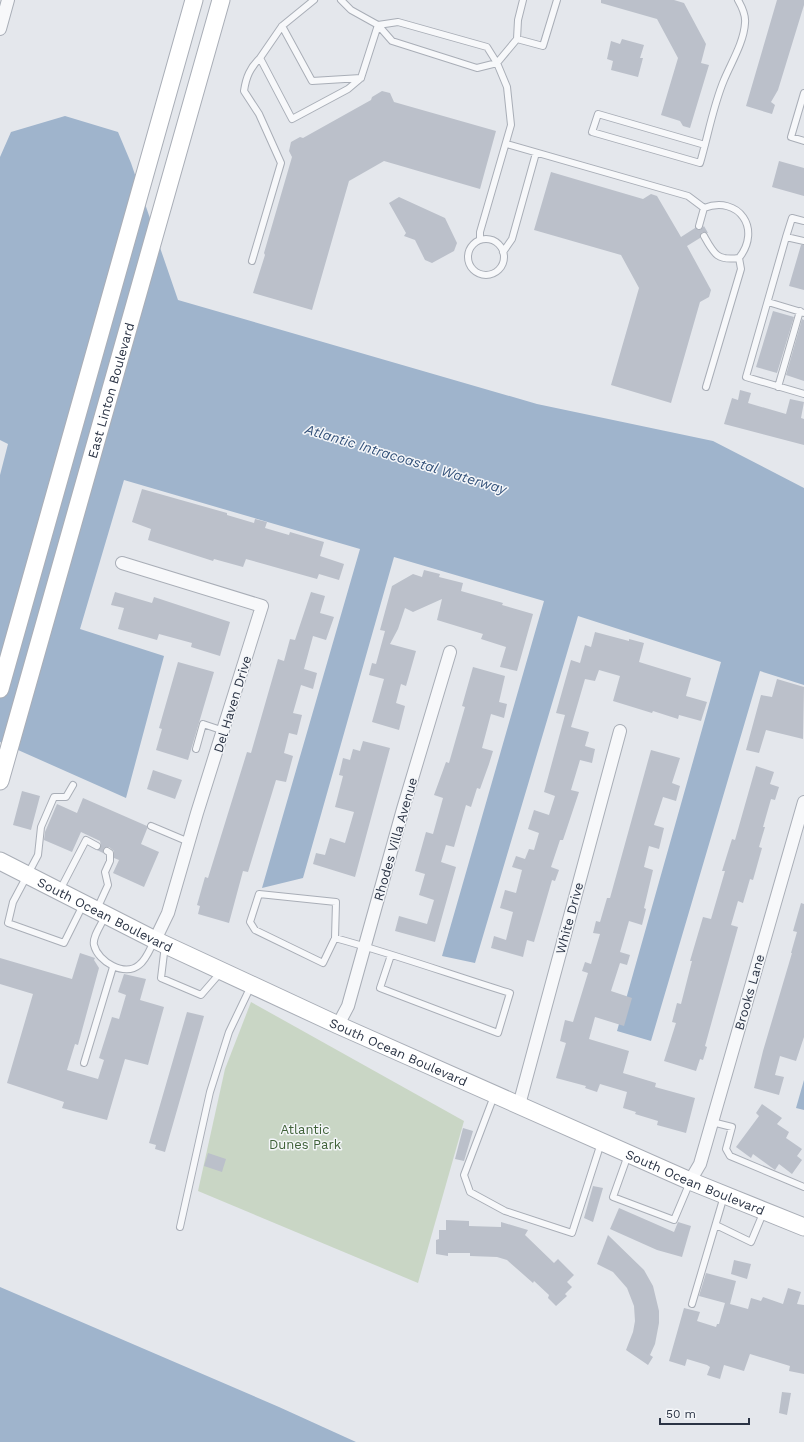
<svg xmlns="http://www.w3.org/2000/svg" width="804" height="1442" viewBox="0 0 804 1442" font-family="'Work Sans',sans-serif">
<rect width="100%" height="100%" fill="#e4e7ec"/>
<!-- green -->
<path fill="#c9d6c5" d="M251 1002 464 1121 418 1283 198 1191 225 1069Z"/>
<!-- water -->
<path fill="#9fb4cc" d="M65 116 118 132 131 163 178 300 537 404 713 441 804 488V685L760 671 651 1041 617 1031 721 662 578 616 475 963 442 956 544 601 394 557 303 878 262 888 360 549 124 480 80 629 164 656 126 798 0 742V475L8 444 0 440V157L11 132Z
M804 1080V1110L796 1108Z
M0 1287 279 1407 356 1442H0Z"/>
<!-- building -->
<path fill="#bbc0ca" d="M601 0H674L684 3 706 44 701 63 709 65 690 128 683 126 680 121 661 115 678 58 657 19 601 3Z
M777 0H804V5L778 90 771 102 775 105 772 114 746 106Z
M622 39 644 45 640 58H643L638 77 611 70 613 61 607 59 611 41 620 44Z
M382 91 390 93 394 102 496 131 480 189 384 161 349 181 312 310 253 293 265 255 264 253 292 157 289 151 291 142 300 137 303 138 371 100 372 97Z
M779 161 804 168V196L772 187Z
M551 172 643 199 651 194 657 196 681 237 695 228 700 230 704 226 708 233 702 232 700 238 687 246 711 290 709 297 700 302 671 403 611 385 639 288 621 255 534 230Z
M399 197 445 218 457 243 454 251 432 263 425 260 415 240 404 236 406 233 389 203Z
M801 245H804V290L789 286Z
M773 311 794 317 777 373 756 367Z
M802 319 804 320V381L786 375Z
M740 390 751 393 748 403 786 414 790 399 804 402 801 418 804 419V445L724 424 732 398 738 400Z
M142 489 227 513V515L254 523 255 519 267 522 265 528 289 535 290 532 324 542 320 556 344 564 339 580 319 574 317 579 246 559 243 567 214 559 213 561 148 540 151 529 132 522Z
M424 570 440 574 439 577 463 583 461 591 503 603 502 605 533 614 517 671 500 667 506 647 481 639 483 634 437 620 442 599 413 612 405 608 398 629 390 644 416 651 406 686 401 684 396 703 405 706 399 730 372 722 384 679 369 675 372 663 376 664 385 631 380 630 392 586 413 574 422 577Z
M115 592 152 603 154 597 230 622 220 656 191 647 192 643 159 634 157 640 118 629 124 608 111 605Z
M311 592 325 596 320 613 334 617 326 640 313 636 304 669 317 673 313 689 301 685 293 713 302 715 297 735 289 733 284 753 293 756 286 782 276 780 248 872 243 871 229 923 198 914 200 906 197 905 205 877 208 878 247 752 251 753 278 659 284 661 290 639 295 640Z
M595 632 629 641V639L644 643 639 662 691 678 686 696 707 702 701 721 679 715 678 719 653 711 652 713 613 701 620 676 599 670 595 681 585 679 571 727 589 732 585 746 595 749 592 763 580 760 571 790 579 792 563 840H560L551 867 559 870 555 881 552 880 534 942 527 940 523 957 491 948 494 936 506 940 513 912 500 908 505 890 516 893 522 870 512 867 516 856 525 859 529 849 534 850 539 833 528 829 534 810 549 815 555 796 544 792 565 715 556 713 571 660 580 663 585 645 591 647Z
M178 662 214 672 188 760 156 750 162 729 159 728Z
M473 667 505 676 499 702 507 704 504 718 491 714 482 748 493 751 489 764 480 789 477 788 471 807 466 805 454 847 446 845 441 862 456 867 435 942 395 931 399 916 427 924 434 900 419 895 425 874 415 871 426 832 433 834 443 798 434 795 446 762 449 763 465 707 462 706Z
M777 679 804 687 803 739 766 730 759 753 746 750 761 695 772 697Z
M363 741 390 748 355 877 313 864 316 853 325 855 330 838 345 843 354 812 335 807 343 776 339 775 343 758 350 760 353 749 360 751Z
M651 750 680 758 672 783 680 786 676 801 663 797 654 825 664 828 659 849 649 846 644 867 653 870 644 908 646 909 642 925 629 921 620 952 630 955 627 965 620 963 611 991 632 998 624 1026 595 1017 589 1039 629 1051 623 1073 656 1083 655 1087 695 1098 686 1133 657 1125 658 1121 635 1114 636 1112 623 1108 627 1092 600 1084 597 1092 585 1088 586 1086 556 1078 566 1043 560 1041 565 1020 573 1022 588 973 582 971 585 962 591 964 600 934 593 933 596 921 600 922 607 898H610Z
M756 766 774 772 770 784 779 787 775 800 771 799 763 827H765L759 847 762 848 753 880 750 879 743 903 738 901 731 925 738 927 705 1046 707 1047 703 1060 700 1059 696 1071 664 1061 676 1023 672 1022 677 1003 681 1004 692 961H690L703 917 711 919 725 871H722L732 839 735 840Z
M153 770 182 780 175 799 147 789Z
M22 791 40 796 31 830 13 825Z
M83 798 147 826V829L141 844 159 852 144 887 113 873 119 860 114 858V851L109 847 104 848 103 853 97 850 101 846 100 841 81 832 72 852 44 840 45 832 57 804 77 813Z
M801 903 804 904V1037L796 1061 780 1056 775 1075 784 1077 779 1095 754 1088 763 1051 792 953H791L797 932 793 931Z
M80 953 95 958 94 960 99 968 78 1045 75 1044 67 1070 98 1079 104 1060 99 1058 112 1017 119 1019 126 995 118 992 124 974 146 979 140 1000 164 1007 148 1065 125 1059 107 1120 62 1108 64 1102 7 1083 33 994 0 984V958L72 979Z
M187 1012 204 1016 165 1152 155 1149 156 1145 149 1143Z
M762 1104 782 1118 777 1124 789 1132 786 1138 802 1149 797 1156 802 1160 792 1174 779 1164 775 1170 753 1154 751 1158 736 1147 759 1116 756 1113Z
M463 1128 473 1131 464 1161 455 1159Z
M208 1153 226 1159 222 1172 204 1166Z
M593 1186 603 1188 593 1222 584 1218Z
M619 1208 674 1232 678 1222 691 1226 682 1257 657 1250 610 1229Z
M446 1220 469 1221V1226L501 1227V1222L528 1230 525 1235 554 1263 558 1259 574 1275 567 1282 572 1287 565 1294 567 1296 556 1306 548 1298 549 1295 534 1281 533 1283 507 1260 497 1257 470 1256V1253H448V1256L436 1254V1240L439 1239V1230H446Z
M608 1235 644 1270 653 1286 659 1311V1323L655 1344 650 1355 653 1357 648 1365 626 1350 633 1332 635 1321 634 1306 627 1288 613 1272 597 1264Z
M734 1260 751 1264 747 1279 731 1274Z
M706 1273 736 1281 730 1304 748 1309 751 1298 761 1301 763 1297 783 1304 788 1288 801 1292 797 1304 804 1305V1374L789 1371 790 1366 750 1354 744 1371 724 1365 720 1379 707 1375 710 1367 707 1365 687 1359 685 1366 669 1361 684 1308 700 1312 697 1321 716 1327 717 1324H719L725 1303 699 1296Z
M782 1392 791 1393 787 1415 779 1413Z"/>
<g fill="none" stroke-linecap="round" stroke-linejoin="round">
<!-- service casing -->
<g stroke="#a9aeb7" stroke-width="8">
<path id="service" d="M314 0 282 26 260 58 292 119 348 89 361 78 378 25
M341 0 351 10 378 25 392 41 477 68 497 63 517 39 518 20 523 0
M378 25 398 22 487 47 497 63 507 87 511 125 480 232V240
M282 26 312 81 361 78
M517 39 543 46 557 0
M804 93 791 137 804 141
M507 144 688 196 704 208
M705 145 598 114 592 132 700 163C708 136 713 106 724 80 731 63 744 42 745 23 746 15 742 7 738 0
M804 221 792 218 786 237 804 241
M699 226 704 208C739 195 762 229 739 258 717 261 714 254 704 236
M786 237 746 377 804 394
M468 257a18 18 0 1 1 36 0a18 18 0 1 1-36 0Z
M503 252 512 239 536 153
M252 261 281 163 259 114 244 91C246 77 250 68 260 58
M768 302 804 313
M706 387 741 269 739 258
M778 387 800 311
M196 749 203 724 224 731
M73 785 66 797H54L41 827 38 855 13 902 8 923 64 943 83 905
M151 826 189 842
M60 890 86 840 97 846
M97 909 108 885 105 872 110 861V853L107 851
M105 916C102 924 92 937 94 945 98 962 125 977 139 965 146 960 150 949 154 941
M335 938 336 902 259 894 250 922 255 930 323 963 335 938C394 954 452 975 510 993L498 1033 380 988 391 955
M165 945 161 978 201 995 221 972
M84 1063 113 967
M494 1096 464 1175 470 1192 505 1211 572 1233 601 1143
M712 1122 732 1127 726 1149 730 1156 804 1187
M628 1155 613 1197 674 1220 690 1182
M716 1225 751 1242 764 1211
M180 1227 210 1092 229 1032 251 986
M692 1304 724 1196"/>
</g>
<!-- minor casing -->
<g stroke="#a9aeb7" stroke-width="14">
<path id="minor" d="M0 29 8 0
M122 563 262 606 197 813 168 913 155 940
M338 1025 348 1006 403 809 450 652
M519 1105 620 731
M690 1181 700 1164 804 802"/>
</g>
<!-- secondary casing -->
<g stroke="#a9aeb7" stroke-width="19">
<g id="secondary">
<path d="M0 689 194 0"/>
<path id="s1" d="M0 781 221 0"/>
<path id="s2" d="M0 861 155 940 338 1025 690 1181 804 1227"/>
</g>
</g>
<!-- service -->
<use href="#service" stroke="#f7f8fa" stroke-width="6"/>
<!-- minor -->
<use href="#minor" stroke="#f7f8fa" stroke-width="12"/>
<!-- secondary -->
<use href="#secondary" stroke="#fff" stroke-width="17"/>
</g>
<g text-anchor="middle" stroke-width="3" stroke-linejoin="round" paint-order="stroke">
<!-- street labels -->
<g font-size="13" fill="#2b3445" stroke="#f4f6f9">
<text dy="5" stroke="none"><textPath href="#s1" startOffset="406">East Linton Boulevard</textPath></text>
<text transform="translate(232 704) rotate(-73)" y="5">Del Haven Drive</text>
<text transform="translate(395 839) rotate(-74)" y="5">Rhodes Villa Avenue</text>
<text dy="5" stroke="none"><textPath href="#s2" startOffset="118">South Ocean Boulevard</textPath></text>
<text transform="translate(569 918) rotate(-75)" y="5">White Drive</text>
<text transform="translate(749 992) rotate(-74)" y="5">Brooks Lane</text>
<text dy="5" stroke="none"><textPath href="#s2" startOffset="442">South Ocean Boulevard</textPath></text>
<text dy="5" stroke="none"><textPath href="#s2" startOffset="766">South Ocean Boulevard</textPath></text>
</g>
<!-- park labels -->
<g font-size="13" fill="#3f6138" stroke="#f4f6f9">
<text x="305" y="1134">Atlantic<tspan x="305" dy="15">Dunes Park</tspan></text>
</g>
<!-- water labels -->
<g font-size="14" font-style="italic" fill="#34527a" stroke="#f4f6f9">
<text transform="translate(406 459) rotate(17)" y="5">Atlantic Intracoastal Waterway</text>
</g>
</g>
<!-- scale -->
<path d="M660 1418v6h89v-6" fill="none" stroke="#2b3445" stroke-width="2"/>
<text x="666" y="1418" font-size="12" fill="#2b3445" stroke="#f4f6f9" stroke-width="3" paint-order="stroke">50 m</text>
</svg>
